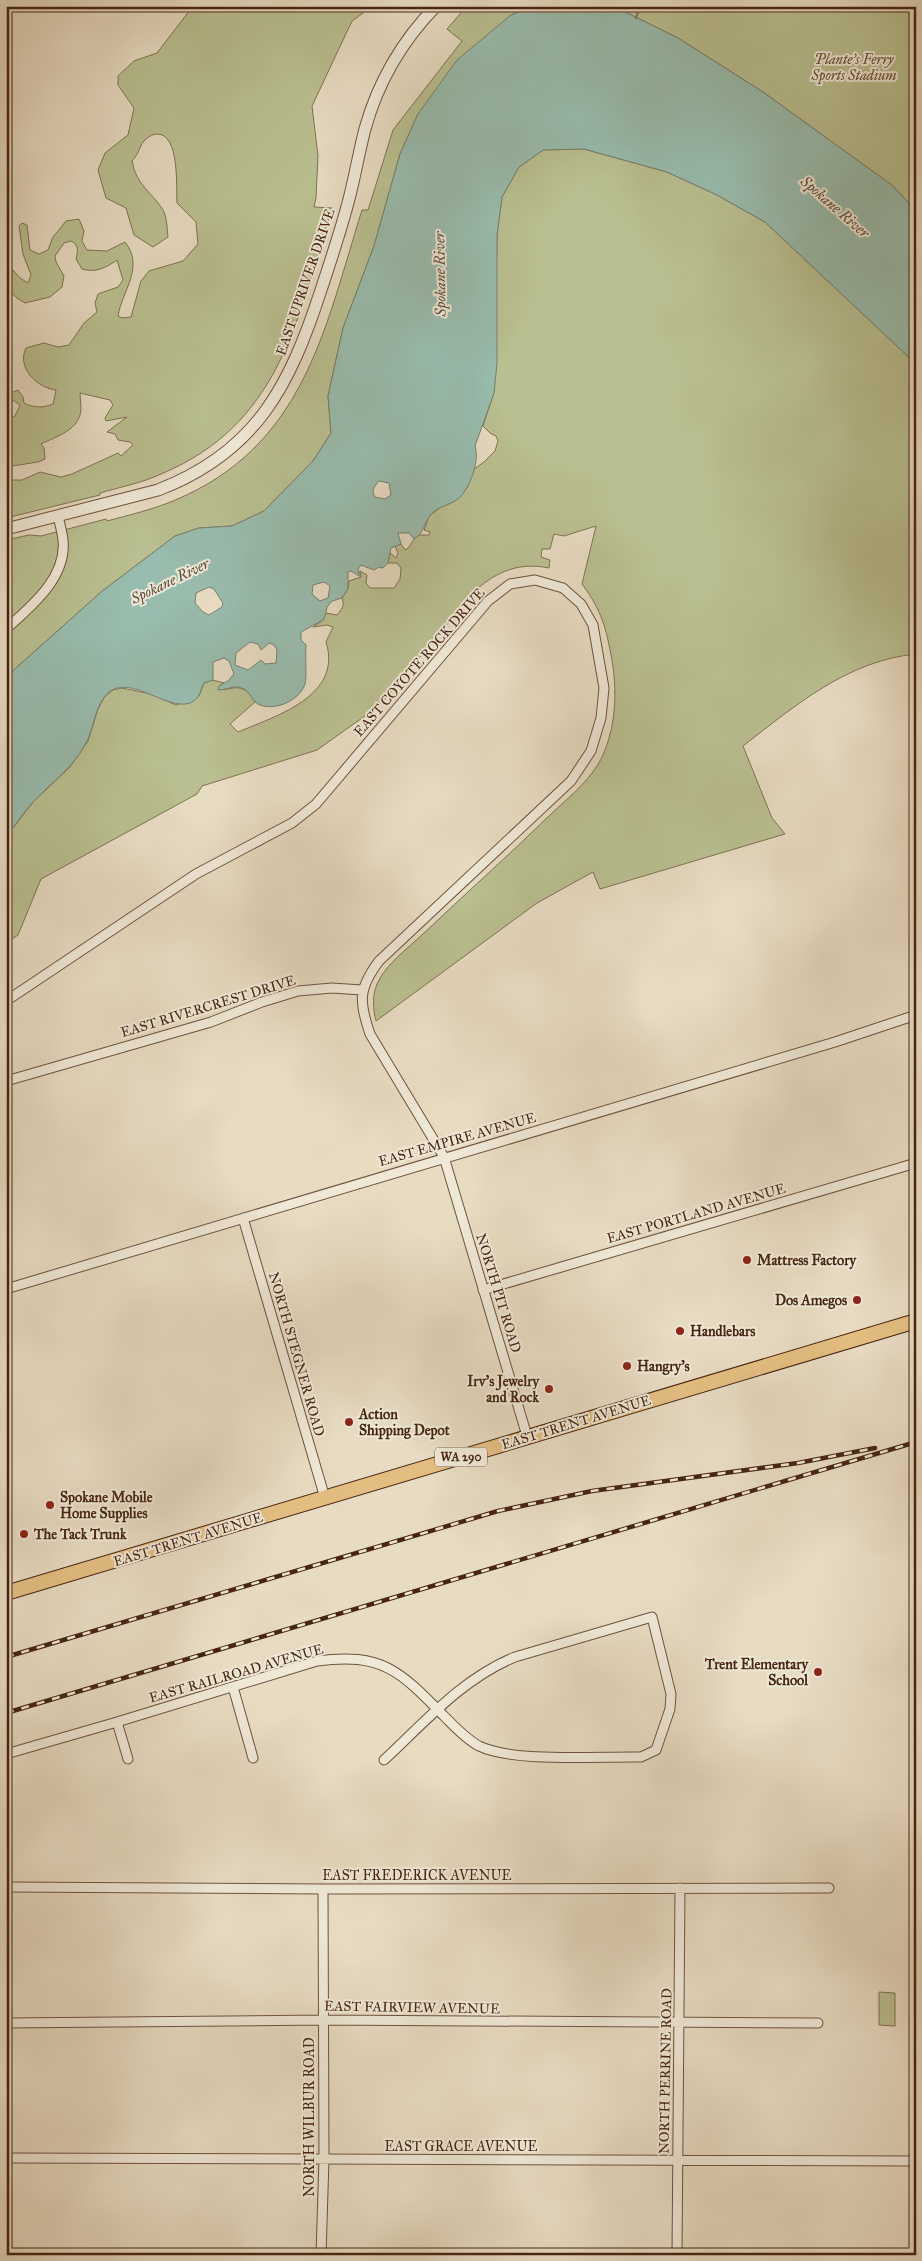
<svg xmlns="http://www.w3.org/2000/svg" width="922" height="2261" viewBox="0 0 922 2261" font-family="'IM FELL Great Primer',serif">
<rect width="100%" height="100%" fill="#e7dbc2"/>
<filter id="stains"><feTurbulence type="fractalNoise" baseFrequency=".004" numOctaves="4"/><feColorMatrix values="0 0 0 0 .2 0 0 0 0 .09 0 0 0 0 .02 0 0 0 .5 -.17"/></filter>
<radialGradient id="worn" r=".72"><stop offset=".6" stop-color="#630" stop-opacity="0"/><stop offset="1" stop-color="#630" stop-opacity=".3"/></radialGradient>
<!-- green -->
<path fill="#b9bf90" stroke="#807251" d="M193 6H373L352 21 312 106 318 156 316 198 314 207 332 208C297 319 281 424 161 474 142 483 120 487 100 493V495L6 518V480H22L40 472 61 477 72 474 118 453 121 456 133 445 130 442 118 440 115 434 107 432 127 417 106 421 105 418 113 405 110 400 80 393C80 398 81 404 81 409 80 430 57 436 41 444L44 448 45 459 38 462 6 467V421L15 416 20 405 11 399 6 403V395L18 390 23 397 24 403C33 408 43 408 53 404L56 390C38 388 16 368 26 348L44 343 58 347 69 345 84 323 97 312 95 303 98 294 118 287 123 280 117 260C106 268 95 273 82 269L76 259C78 251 79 245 71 241L64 243 55 256 56 262 64 276 62 287 50 297 25 303C4 291 6 284 6 262L20 278 28 283 31 275 23 254 19 226 22 223 27 225 30 250 39 254 48 250 53 237 66 221 79 219 84 231 82 241 87 250 107 251 125 242C145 267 122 291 118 316L122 318 131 317 141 281 149 271 183 261 198 244 196 222 177 203C176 187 180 134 157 134 152 134 147 138 144 141 139 147 139 154 132 161 136 185 151 191 163 210 167 217 167 229 168 237L153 247 134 235 126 208 106 198 98 170 105 153 128 135 134 108 118 85V76L134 61 157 53Z
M467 6H535L511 15 418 114 400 154 374 246 343 328 328 396 331 433 313 461 264 511 232 526 199 528 175 536 101 592 6 677V540L29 535 41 536 106 519 107 521C129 515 151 510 173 501 304 447 324 331 362 210H368L393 130 462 41 447 29Z
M613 6H916V211L893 186 763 92 678 38Z
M584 149 667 172 717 195 765 222 916 364V654C847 661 796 705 743 746L772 818 785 834 600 889 593 872 537 903 376 1021C373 1009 372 996 377 984 386 964 407 949 423 934 465 894 508 856 550 815 570 796 595 777 605 750 616 722 617 690 612 660 606 628 602 611 582 584L596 526 564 536 554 534 550 549H542L541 557 550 560 549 568C520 562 497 571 476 590L379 706 317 750 202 786 197 794 41 879 18 935 6 943V837L33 802 70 767 88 741 98 709 105 696 113 690 122 688 151 694 176 705 199 696 204 683 213 680 224 683 219 686 225 690C239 685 248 688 255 702L230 724 238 732C276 716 343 696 326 642L333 627 327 625 313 627 323 620 326 613 337 615C342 609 345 606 342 598L348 589 349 581 361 577 360 571 367 575 366 583 370 588H394L400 579 401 568 397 563H388L390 553 396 558 398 553 395 546 401 544 405 550C412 547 412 537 420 535 423 535 426 535 429 535L430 532 424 530 429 516 441 507 453 502 467 488 474 469 484 462 495 451 498 441 496 436 490 433 483 426 494 392 497 235 502 197 519 167 543 150Z
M879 1992 895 1993V2026L879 2025Z"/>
<!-- water -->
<path fill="#98bcad" stroke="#78806f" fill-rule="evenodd" d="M535 6H613L678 38 763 92 893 186 916 211V364L765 222 717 195 667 172 584 149 543 150 519 167 502 197 497 235V363L494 393 475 446C480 460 470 488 459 498 450 506 436 506 429 517 423 526 424 533 414 539L409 533H398L401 544 391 548 388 563 383 568 379 567 374 570 361 565 358 569 361 577 351 571 348 572V589L342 598 332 601 327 607 326 613 323 620 301 632V640L306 645C305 656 307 676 305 684 300 700 276 711 260 705 252 702 251 693 244 689 235 684 227 690 218 690L219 686 228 681 234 674 229 661 224 658 213 662V680L204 683C201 687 201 693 198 697 179 721 137 676 112 690 95 701 95 725 87 741 75 766 53 781 34 801 24 812 15 825 6 837V677L101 592 175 536 199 528 232 526 264 511 313 461 331 433 328 396 343 328 374 246 400 154 418 114 457 60 511 15ZM379 481 389 483 391 495 385 499 375 497C371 490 374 487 379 481ZM324 582 330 586 328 598 320 601 312 594 313 585ZM209 587 214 589 223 603 222 607 209 615 203 612 195 603 196 593ZM250 642 258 644 261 650 269 643 274 645 277 650 276 663 265 664 261 660 248 670 235 665 236 653Z"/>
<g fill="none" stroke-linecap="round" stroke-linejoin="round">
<!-- stream -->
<path stroke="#78806f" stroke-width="2.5" d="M636 18 640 6"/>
<!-- minor casing -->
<g stroke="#6f523e" stroke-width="11">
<path id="minor" d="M6 629C32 606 67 577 63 540 62 532 60 524 58 517
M6 1001 196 874 292 823 316 804 488 601 510 584 535 580 563 588 581 604 593 625 604 688 601 718 591 751 571 781 379 961C358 989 359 1002 370 1034L444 1157 527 1436
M6 1081 211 1022 262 1002 298 991 332 988 362 990
M243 1218 325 1498
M6 1289 835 1042 916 1015
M483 1290 916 1163
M233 1687 253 1758
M117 1722 128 1759
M6 1754 117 1722 317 1661C383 1652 401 1672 445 1717 455 1727 466 1739 479 1746 515 1763 599 1756 641 1757L656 1750 670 1709 671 1694 652 1617 515 1657C463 1678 425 1722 384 1760
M6 1887 323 1889 829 1888
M6 2023 323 2020 818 2023
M6 2158 916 2161
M321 2255 324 2159 323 1889
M677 2255 680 1888"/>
</g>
<!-- tertiary casing -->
<g stroke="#6f523e" stroke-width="13">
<path id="tertiary" d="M6 529 158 490C257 452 290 385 321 290 331 260 341 230 349 199 355 176 359 152 365 129 378 82 402 41 436 6"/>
</g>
<!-- primary casing -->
<g stroke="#472512" stroke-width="16">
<path id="primary" d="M6 1593 916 1321"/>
</g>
<!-- minor -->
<use href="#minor" stroke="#efe8d7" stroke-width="9"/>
<!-- tertiary -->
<use href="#tertiary" stroke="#efe8d7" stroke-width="11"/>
<!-- primary -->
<use href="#primary" stroke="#e4be81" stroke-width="14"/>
<!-- rail casing -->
<g stroke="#472512" stroke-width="4.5">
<path id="rail" d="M6 1657 498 1511 592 1491 798 1463 875 1448
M6 1713 916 1442"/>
</g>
<!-- rail -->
<use href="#rail" stroke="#efe8d7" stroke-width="2.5" stroke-dasharray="8" stroke-linecap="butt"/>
</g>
<!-- markers -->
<g fill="#8f2418" stroke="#efe8d7" stroke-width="2">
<circle cx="747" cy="1260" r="5"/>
<circle cx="857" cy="1300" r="5"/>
<circle cx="680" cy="1331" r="5"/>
<circle cx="627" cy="1366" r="5"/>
<circle cx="549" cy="1389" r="5"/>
<circle cx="349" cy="1422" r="5"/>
<circle cx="50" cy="1505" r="5"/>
<circle cx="24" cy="1534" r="5"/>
<circle cx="818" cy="1672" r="5"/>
</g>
<g text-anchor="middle" stroke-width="4" stroke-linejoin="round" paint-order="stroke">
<!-- shield labels -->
<rect fill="#efe8d7" stroke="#79604d" stroke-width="1" x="435" y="1447.5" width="52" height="19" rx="4"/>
<g font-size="12" font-weight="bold" fill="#472512">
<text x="461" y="1461">WA 290</text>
</g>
<!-- park labels -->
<g font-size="14" font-style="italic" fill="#644c32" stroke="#efe8d7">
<text x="854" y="64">Plante's Ferry<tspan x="854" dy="16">Sports Stadium</tspan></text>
</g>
<!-- street labels -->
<g font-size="14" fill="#472512" stroke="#efe8d7">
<text transform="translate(305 282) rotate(-71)" y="5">EAST UPRIVER DRIVE</text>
<text transform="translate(419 662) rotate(-49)" y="5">EAST COYOTE ROCK DRIVE</text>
<text transform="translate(208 1006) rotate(-17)" y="5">EAST RIVERCREST DRIVE</text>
<text transform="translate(457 1139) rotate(-16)" y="5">EAST EMPIRE AVENUE</text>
<text transform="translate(696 1213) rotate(-16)" y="5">EAST PORTLAND AVENUE</text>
<text transform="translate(499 1293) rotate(73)" y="5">NORTH PIT ROAD</text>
<text transform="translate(297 1354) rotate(74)" y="5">NORTH STEGNER ROAD</text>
<text transform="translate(576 1422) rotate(-17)" y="5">EAST TRENT AVENUE</text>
<text transform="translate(188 1539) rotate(-17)" y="5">EAST TRENT AVENUE</text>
<text transform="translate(236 1673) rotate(-16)" y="5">EAST RAILROAD AVENUE</text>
<text x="417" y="1880">EAST FREDERICK AVENUE</text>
<text transform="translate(412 2007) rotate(1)" y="5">EAST FAIRVIEW AVENUE</text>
<text transform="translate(665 2071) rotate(-89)" y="5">NORTH PERRINE ROAD</text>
<text transform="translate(309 2117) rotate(-90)" y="5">NORTH WILBUR ROAD</text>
<text x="461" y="2151">EAST GRACE AVENUE</text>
</g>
<!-- poi labels -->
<g font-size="14" font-weight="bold" fill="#472512" stroke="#efe8d7" text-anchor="start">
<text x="757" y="1265">Mattress Factory</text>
<text x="847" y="1305" text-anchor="end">Dos Amegos</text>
<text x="690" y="1336">Handlebars</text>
<text x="637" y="1371">Hangry's</text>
<text x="539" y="1386" text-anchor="end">Irv's Jewelry<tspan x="539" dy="16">and Rock</tspan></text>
<text x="359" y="1419">Action<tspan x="359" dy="16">Shipping Depot</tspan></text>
<text x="60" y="1502">Spokane Mobile<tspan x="60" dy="16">Home Supplies</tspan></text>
<text x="34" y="1539">The Tack Trunk</text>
<text x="808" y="1669" text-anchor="end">Trent Elementary<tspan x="808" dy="16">School</tspan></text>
</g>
<!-- water labels -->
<g font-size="15" font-style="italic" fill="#5b4b39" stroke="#efe8d7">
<text transform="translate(835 207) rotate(41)" y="5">Spokane River</text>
<text transform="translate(440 274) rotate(-91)" y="5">Spokane River</text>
<text transform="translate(170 581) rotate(-26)" y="5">Spokane River</text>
</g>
</g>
<!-- margin -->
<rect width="922" height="2261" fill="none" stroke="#e7dbc2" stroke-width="25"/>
<rect x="8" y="8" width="907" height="2246" fill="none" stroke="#472512" stroke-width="2.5"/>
<rect x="12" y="12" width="897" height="2236" fill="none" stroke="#472512"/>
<rect width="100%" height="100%" filter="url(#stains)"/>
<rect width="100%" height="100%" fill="url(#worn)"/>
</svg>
